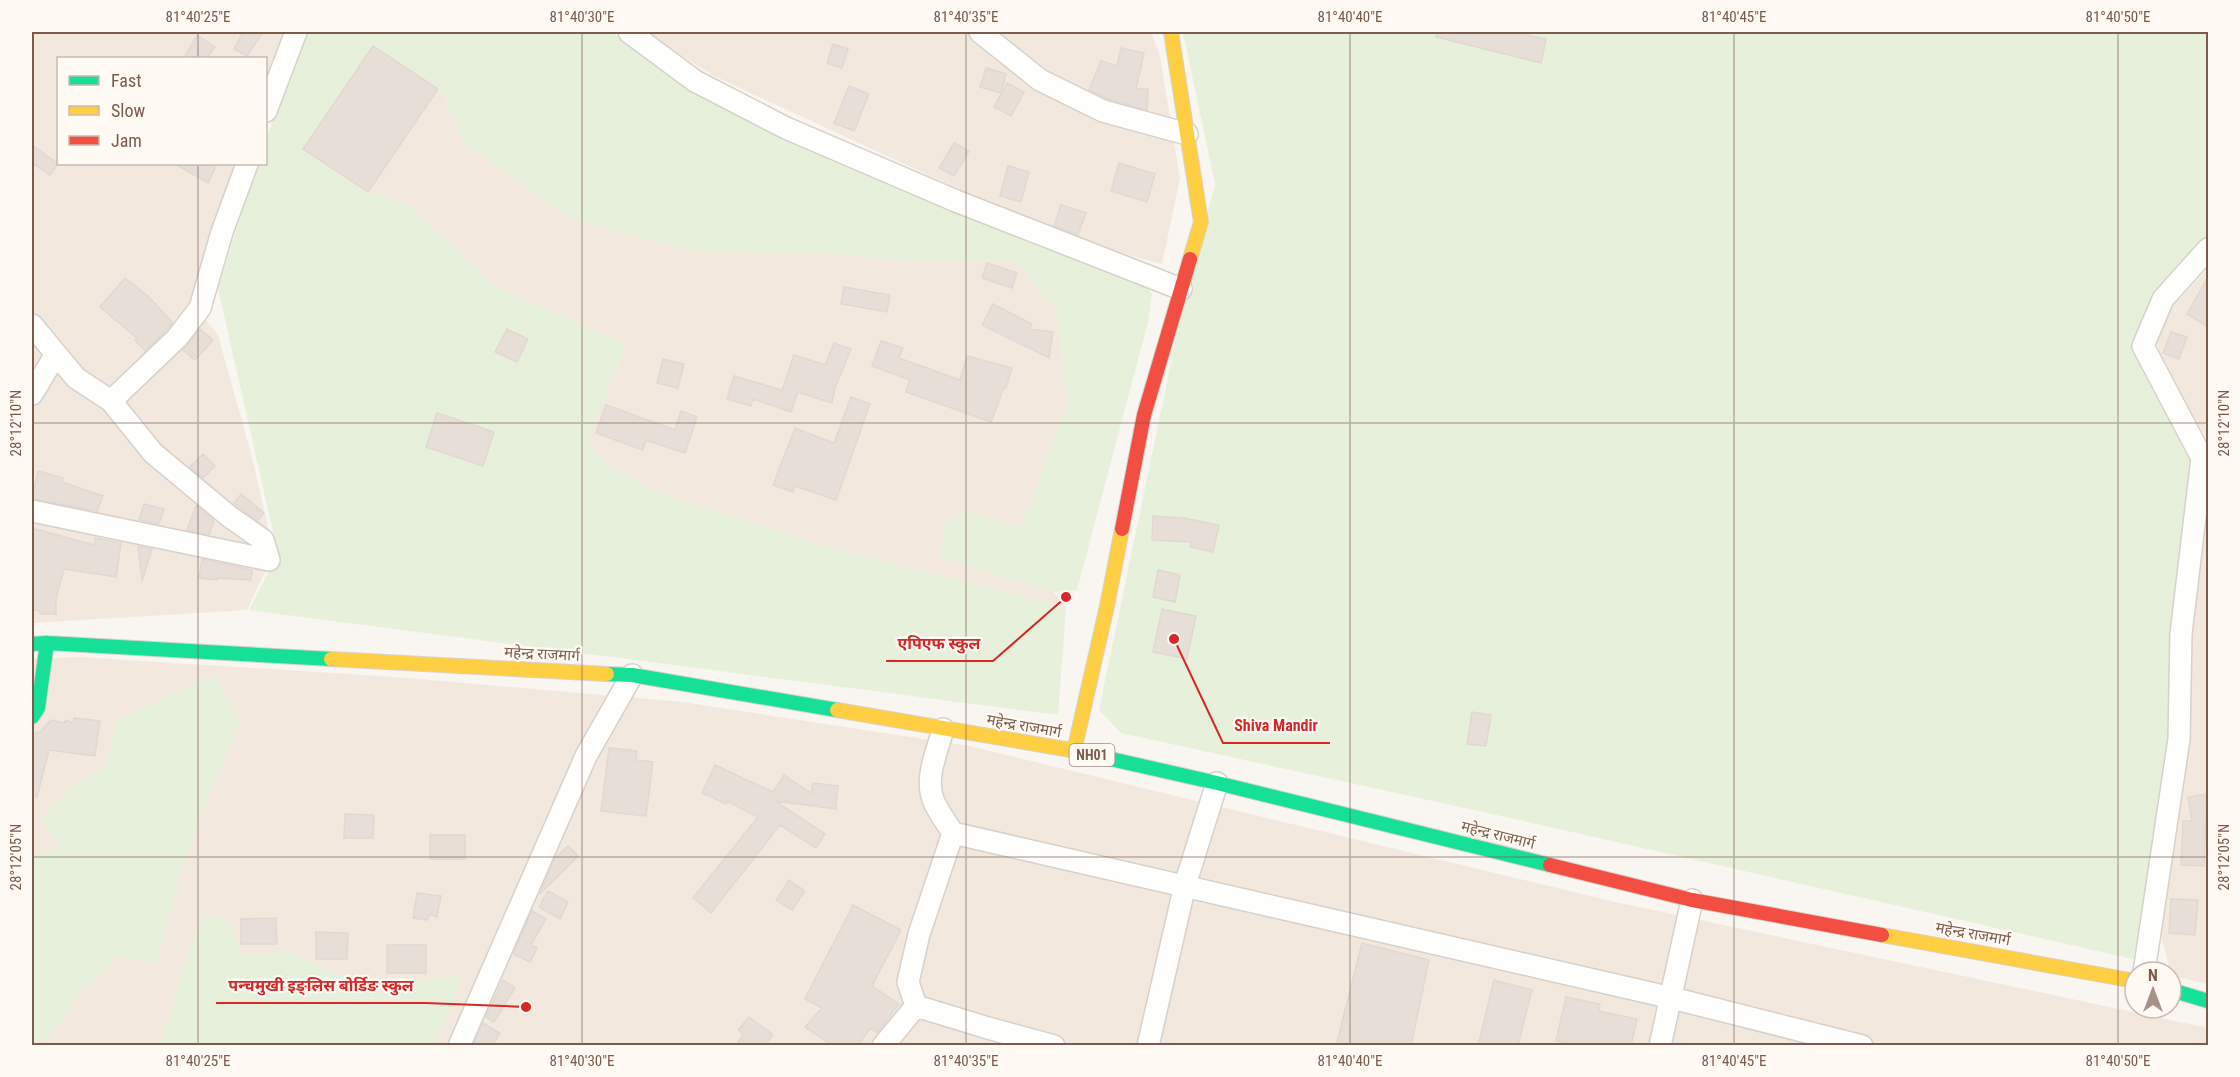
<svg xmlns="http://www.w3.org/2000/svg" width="2240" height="1077" viewBox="0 0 2240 1077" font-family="'Roboto Condensed','Noto Sans Devanagari',sans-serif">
<rect width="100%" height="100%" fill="#f9f5f0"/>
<!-- residential -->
<path fill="#f2e8de" d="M32 32H287L266 87V58H58V164H238L193 304 218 335 253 461 274 553 247 610 32 623Z
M643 32H1151L1160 57 1180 178 1162 264 1060 236 712 75Z
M373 46 438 89 447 102 464 143 836 254 913 261H1015L1057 311 1068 403 1021 529 940 557 1054 592 1066 607 819 545 659 493 607 465 587 443 626 344 495 287 410 206 368 192 303 149Z
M2208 269V441L2161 361 2156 336 2174 305Z
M2208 478V984L2171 975 2161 935 2185 776 2194 614Z
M79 657 395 677 682 702 969 746 1615 902 2208 1028V1045H32V659Z"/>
<!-- green -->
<path fill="#e7f0db" d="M304 32H611L658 66 1143 282 1152 294 1148 322 1077 590 1054 592 940 557 946 523 964 509 1021 528 1068 403 1057 311 1015 261H913L836 254 694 251 575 220 464 143 447 102 438 89 373 46 304 149 368 192 410 206 496 287 626 344 587 443 607 465 659 493 819 545 1066 607 1058 715 249 610 278 554 218 288 257 164H266V140Z
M1183 32H2208V249L2143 346 2202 458 2179 739 2133 959 1488 813 1121 733 1099 710 1178 329 1215 184Z
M214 675 240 723 206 802 179 879 157 965 120 955 79 993 49 1038 32 1044V857L61 847 40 819 74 785 105 767 117 720Z
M201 916 228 918 243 956 286 951 329 971 384 985 462 976 435 1045H163L165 1029Z"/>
<!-- building -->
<path fill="#e6ded7" stroke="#e2d8d2" stroke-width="1.5" d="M243 32H263L247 56 234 49Z
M1437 32H1513L1546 39 1541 63 1436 37Z
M197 35 215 47 207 58H184Z
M833 44 848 49 842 68 827 63Z
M373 46 438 89 368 192 303 149Z
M1121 48 1144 53 1136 89H1148L1147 110 1108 99 1089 90 1101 61 1117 66Z
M986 68 1006 74 1001 93 980 87Z
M1007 83 1024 92 1011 116 994 107Z
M849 86 869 94 854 131 834 123Z
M954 143 969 151 954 176 939 168Z
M32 145 58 164 50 175 32 163Z
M1119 163 1155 174 1147 202 1111 191Z
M175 164H217L208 183Z
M1008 166 1029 172 1021 202 1000 196Z
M1061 205 1086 213 1078 235 1054 226Z
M987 263 1017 273 1012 288 982 278Z
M2208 277V327L2187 314Z
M125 278 148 296 173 323 145 351 135 340 137 338 100 307Z
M844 287 890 295 887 312 841 304Z
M993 304 1032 324 1029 329 1053 332 1049 358 982 325Z
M200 329 213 340 195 360 183 350Z
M507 329 528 339 517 362 495 352Z
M2171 332 2187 337 2179 359 2163 353Z
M881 341 903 348 899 358 960 380 967 356 1012 368 1006 388 1004 387 991 422 906 392 910 380 872 366Z
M834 343 851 349 835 388 832 403 798 392 791 412 753 399 751 406 727 399 734 376 782 390 794 355 825 365Z
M663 359 684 364 678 388 657 383Z
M851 397 870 404 836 500 795 486 793 492 773 485 795 428 834 443Z
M606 405 675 430 681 411 697 417 685 453 646 440 643 450 596 433Z
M437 413 494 432 483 466 426 447Z
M203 454 215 466 203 478 190 467Z
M38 471 63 478 62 482 103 496 97 511 32 499Z
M241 494 264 513 257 521 234 503Z
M144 504 164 509 159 524 139 520Z
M196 506 214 521 209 535 187 530Z
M1153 516 1184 518 1219 525 1213 552 1190 547 1191 542 1152 540Z
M32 528 94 545 95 538 121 543 116 577 64 569 56 598V614H40V611L32 610Z
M138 546 152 549 142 581Z
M202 559 252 570 251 580 217 578V580L199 578Z
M1158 570 1180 575 1175 602 1153 597Z
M1162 609 1196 616 1187 659 1153 652Z
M1472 712 1491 715 1486 746 1467 744Z
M74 718 100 721 95 756 49 750 37 797 32 796 33 734 40 732 51 720 64 723 66 720 73 723Z
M609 748 637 751 636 760 653 762 646 816 601 811Z
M715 765 773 792 784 775 811 793 813 783 838 786 836 809 775 801 825 834 816 848 780 825 711 913 693 898 758 817 727 801 726 804 702 793Z
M2205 794 2208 816H2206L2204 866 2181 865 2183 821H2192L2188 797Z
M345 814 374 815 373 838H344Z
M430 835H465V859H430Z
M568 846 578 856 540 894 555 858Z
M789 880 805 891 792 910 776 900Z
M548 891 568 902 560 919 539 907Z
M417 893 441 896 437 917 430 914 427 920 413 918Z
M2171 899 2198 900 2195 935 2169 933Z
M853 905 901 930 872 986 899 1004 877 1033 870 1028 858 1046H833L805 1027 822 1008 805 999Z
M532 911 546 919 531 945 537 948 530 962 513 954Z
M276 918 277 944H241V919Z
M316 932 348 933 347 959H316Z
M1362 943 1429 960 1411 1046H1336Z
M387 945H426V973H387Z
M503 980 515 988 494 1022 486 1017Z
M1494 980 1532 990 1518 1046H1478Z
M1566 997 1600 1004 1599 1011 1637 1019 1631 1046H1578L1556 1041Z
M749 1017 773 1035 765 1046H736L743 1034 738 1030Z
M483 1023 500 1033 492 1046H479L474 1042Z"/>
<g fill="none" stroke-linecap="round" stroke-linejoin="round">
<!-- street casing -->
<g stroke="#d7d1cb" stroke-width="24">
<path id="street" d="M629 32 695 81 786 128 956 201 1181 289
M980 32 1040 80 1103 111 1187 134
M266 111 296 32
M32 325 76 378 111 401 153 453 230 517 263 540 269 560 32 511
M32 394 56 354
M111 401 177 338 200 308 222 232 247 164
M943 729C937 753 923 780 935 804 940 814 947 824 953 833L1672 998 1862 1046
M953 833 919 934 908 982 916 1006 988 1028 1054 1046
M2144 972 2179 739 2181 634 2202 458 2143 346 2163 299 2208 249
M459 1046 586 756 632 675
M883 1046 916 1006
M1148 1046 1185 885 1217 783
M1660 1046 1692 900"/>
</g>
<!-- fast casing -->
<g stroke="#d9d2cb" stroke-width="16">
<path id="fast" d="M32 644 47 643 331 659
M607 674 632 675 837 710
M32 717 38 708 47 643
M1071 750 1217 783 1550 865
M2171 990 2208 1001"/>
</g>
<!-- slow casing -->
<g stroke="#d9d2cb" stroke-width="16">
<path id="slow" d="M1171 32 1201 222 1190 259
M331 659 607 674
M837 710 1071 750
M1074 751 1107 606 1122 529
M1882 935 2135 981"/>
</g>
<!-- jam casing -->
<g stroke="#d9d2cb" stroke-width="16">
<path id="jam" d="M1122 529 1144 415 1190 259
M1550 865 1692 900 1882 935"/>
</g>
<!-- street -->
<use href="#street" stroke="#fefefd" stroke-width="21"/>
<!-- fast -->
<use href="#fast" stroke="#16e098" stroke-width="14"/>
<!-- slow -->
<use href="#slow" stroke="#ffcf43" stroke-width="14"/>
<!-- jam -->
<use href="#jam" stroke="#f24e42" stroke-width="14"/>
</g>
<!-- ticks -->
<path fill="none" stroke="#7a5c4d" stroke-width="1.5" stroke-opacity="0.45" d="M198 32V58M582 32V1046M966 32V1046M1350 32V1046M1734 32V1046M2118 32V1046M198 164V1046M32 423H2208M32 857H2208"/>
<g text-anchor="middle" stroke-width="4.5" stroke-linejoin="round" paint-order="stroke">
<!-- shield labels -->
<rect fill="#fffaf3" stroke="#a28b7f" stroke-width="1.5" x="1069.5" y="744" width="45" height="22" rx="4.5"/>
<g font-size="14" font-weight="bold" fill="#7a5c4d">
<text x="1092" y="760">NH01</text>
</g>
<!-- street labels -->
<g font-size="15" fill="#7a5c4d" stroke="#fffaf3">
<text transform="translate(542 654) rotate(3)" y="5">महेन्द्र राजमार्ग</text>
<text transform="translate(1024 726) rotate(10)" y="5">महेन्द्र राजमार्ग</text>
<text transform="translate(1498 835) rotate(14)" y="5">महेन्द्र राजमार्ग</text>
<text transform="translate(1973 934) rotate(10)" y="5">महेन्द्र राजमार्ग</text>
</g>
</g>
<!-- callouts -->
<path fill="none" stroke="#d62828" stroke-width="2" d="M1066 597L993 661H886M1174 639L1223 743H1330M526 1007L426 1003H216"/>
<g fill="#d62828" stroke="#fffaf3" stroke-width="2">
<circle cx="1066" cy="597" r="6"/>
<circle cx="1174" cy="639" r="6"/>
<circle cx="526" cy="1007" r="6"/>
</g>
<g font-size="16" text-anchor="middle" font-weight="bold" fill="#d62828" stroke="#fffaf3" stroke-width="4.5" stroke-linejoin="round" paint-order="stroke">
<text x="939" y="649">एपिएफ स्कुल</text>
<text x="1276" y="731">Shiva Mandir</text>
<text x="321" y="991">पन्चमुखी इङ्लिस बोर्डिङ स्कुल</text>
</g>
<!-- border -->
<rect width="2240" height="1077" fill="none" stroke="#fffaf3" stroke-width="66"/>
<!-- legend -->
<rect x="57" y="57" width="210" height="108" fill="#fffaf3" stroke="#cabbb1" stroke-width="1.5"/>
<rect x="69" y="76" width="30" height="9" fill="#16e098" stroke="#cabbb1" stroke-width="1.5"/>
<text x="111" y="87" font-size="18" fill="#7a5c4d">Fast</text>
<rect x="69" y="106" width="30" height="9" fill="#ffcf43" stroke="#cabbb1" stroke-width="1.5"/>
<text x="111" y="117" font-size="18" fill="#7a5c4d">Slow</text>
<rect x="69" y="136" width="30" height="9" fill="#f24e42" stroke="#cabbb1" stroke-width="1.5"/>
<text x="111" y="147" font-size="18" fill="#7a5c4d">Jam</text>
<!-- north arrow -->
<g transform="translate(2153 990)"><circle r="28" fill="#fffaf3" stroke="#cabbb1" stroke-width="1.5"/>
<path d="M0-4.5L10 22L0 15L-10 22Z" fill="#a69286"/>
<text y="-9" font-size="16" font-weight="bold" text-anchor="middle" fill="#7a5c4d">N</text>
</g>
<rect x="33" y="33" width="2174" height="1011" fill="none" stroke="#7a5c4d" stroke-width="2"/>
<g font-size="15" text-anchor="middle" fill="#7a5c4d">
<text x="198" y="22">81°40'25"E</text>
<text x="582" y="22">81°40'30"E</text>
<text x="966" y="22">81°40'35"E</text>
<text x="1350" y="22">81°40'40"E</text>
<text x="1734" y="22">81°40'45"E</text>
<text x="2118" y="22">81°40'50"E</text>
<text transform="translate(16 423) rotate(-90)" y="5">28°12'10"N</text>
<text transform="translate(2224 423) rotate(-90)" y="5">28°12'10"N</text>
<text transform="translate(16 857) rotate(-90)" y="5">28°12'05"N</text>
<text transform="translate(2224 857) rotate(-90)" y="5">28°12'05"N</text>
<text x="198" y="1066">81°40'25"E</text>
<text x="582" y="1066">81°40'30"E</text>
<text x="966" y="1066">81°40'35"E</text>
<text x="1350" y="1066">81°40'40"E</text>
<text x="1734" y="1066">81°40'45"E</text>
<text x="2118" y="1066">81°40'50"E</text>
</g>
</svg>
